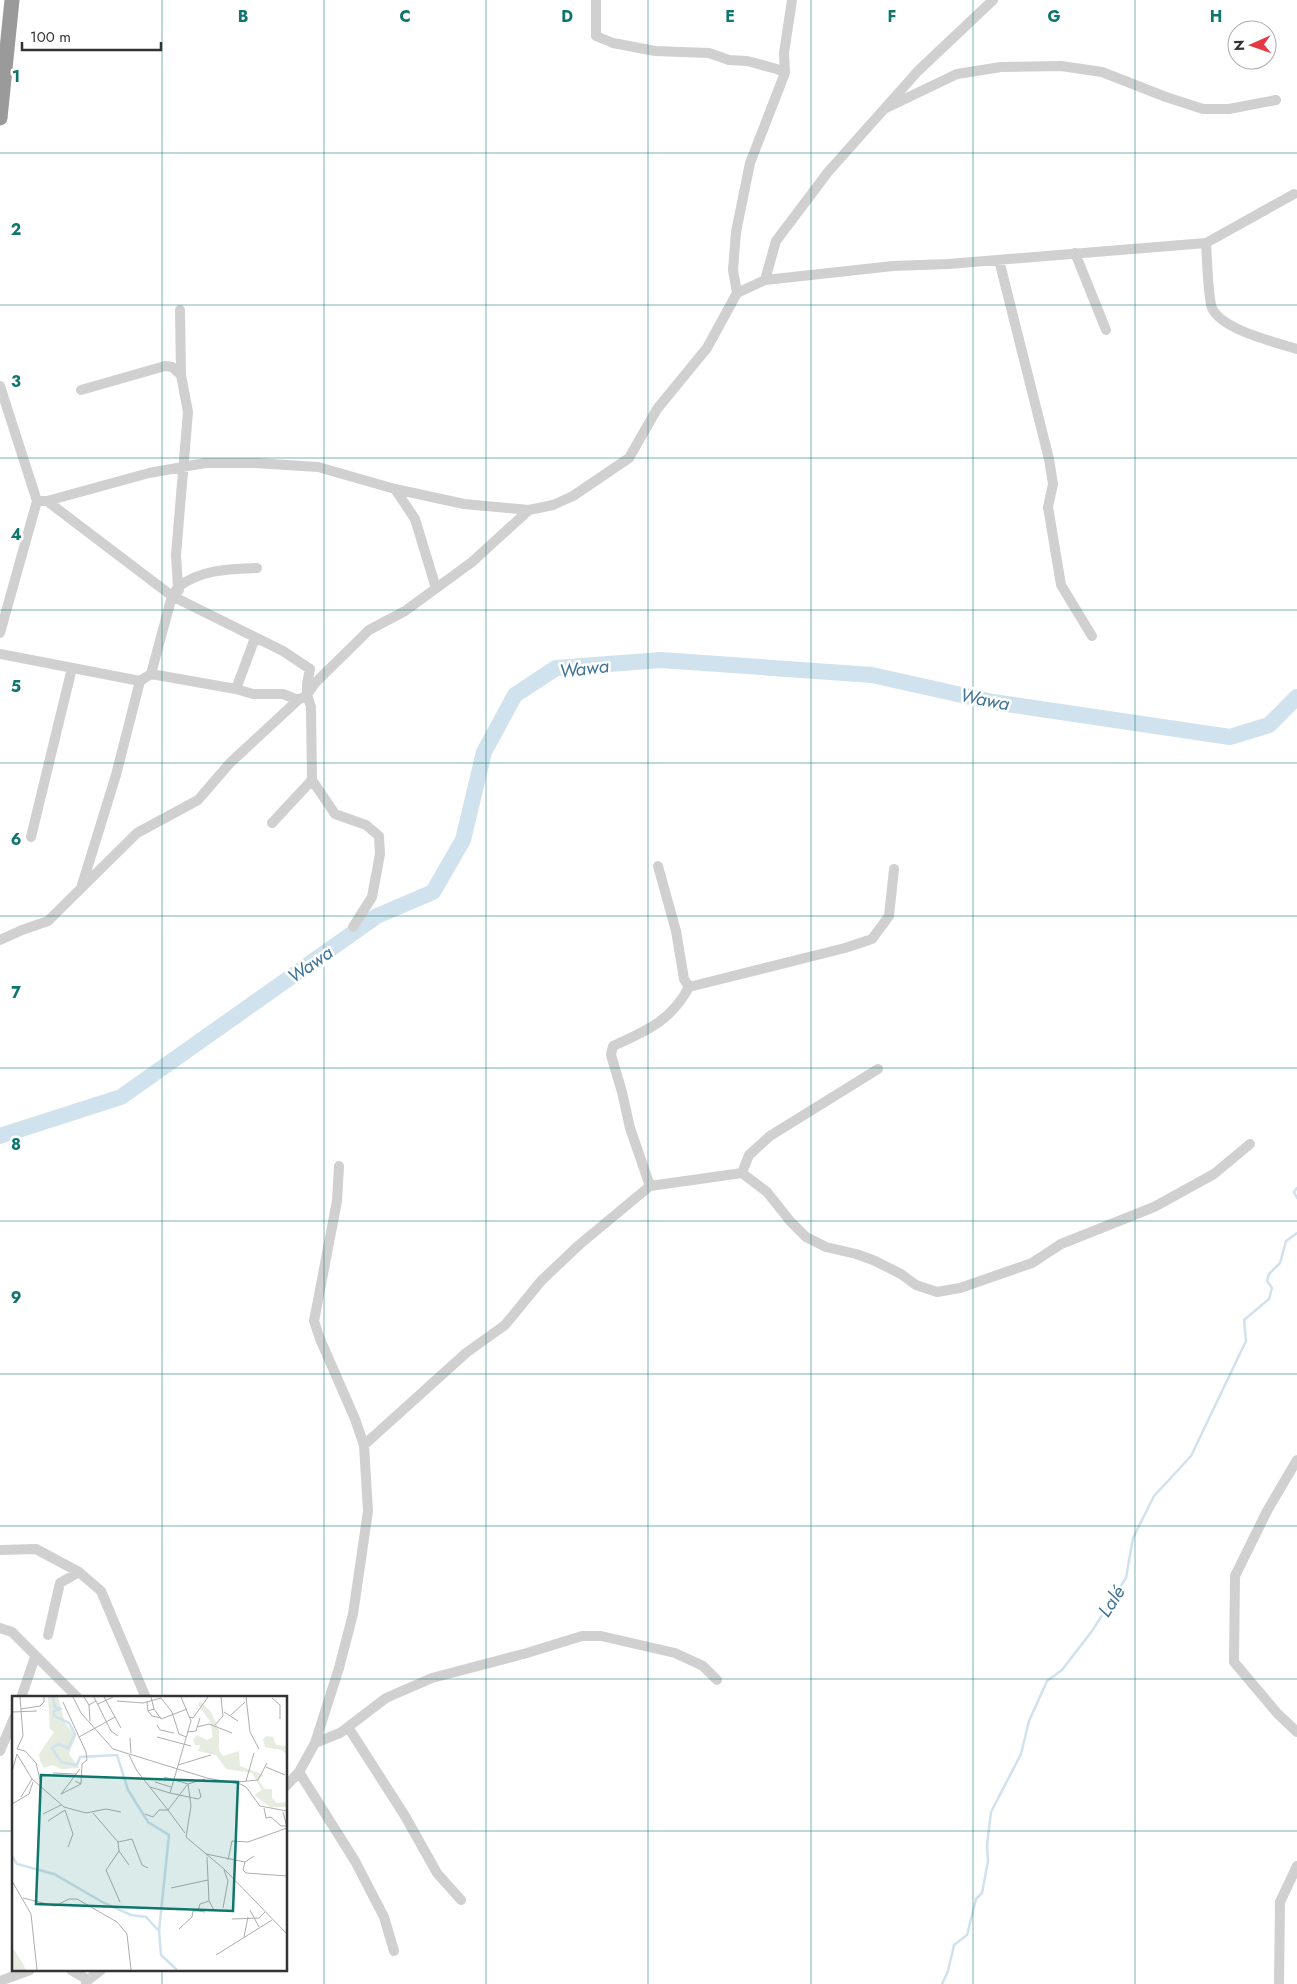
<svg xmlns="http://www.w3.org/2000/svg" width="1297" height="1984" viewBox="0 0 1297 1984" font-family="Jost,sans-serif">
<rect width="100%" height="100%" fill="#fff"/>
<g fill="none" stroke-linecap="round" stroke-linejoin="round">
<!-- stream -->
<path stroke="#cfe2ee" stroke-width="2.5" d="M1297 1188 1294 1192 1297 1198
M942 1984 948 1971 954 1945 967 1935 976 1899 982 1893 988 1861 987 1845 991 1812 1021 1754 1029 1721 1047 1681 1062 1670 1092 1631 1126 1578 1133 1538 1154 1496 1191 1456 1246 1341 1244 1320 1269 1299 1272 1288 1267 1281 1269 1274 1280 1263 1286 1241 1297 1233"/>
<!-- river -->
<path stroke="#cfe2ee" stroke-width="16" d="M0 1136 121 1097 377 916 433 892 463 840 484 752 515 695 556 668 661 660 872 675 993 702 1230 737 1269 725 1297 697"/>
<!-- minor -->
<path stroke="#d0d0d0" stroke-width="10" d="M596 0V36L613 43 655 51 709 53 729 60 747 61 777 69 785 73
M886 108 957 74 1001 67 1061 66 1102 72 1166 97 1203 109H1229L1276 100
M1206 243C1207 256 1208 298 1212 308 1222 330 1275 342 1297 349
M1075 253 1106 330
M999 260 1049 459 1053 484 1048 507 1061 585 1092 636
M765 280 893 266 948 264 1206 243 1294 194
M737 293 733 270 736 232 750 163 785 73 784 53 792 0
M180 310 181 375
M0 386 37 501H47L149 473 205 463H255L318 467 395 489 464 504 529 510 553 505 573 496 629 458 657 409 707 348 737 293 765 280 776 241 828 172 918 71 993 0
M395 489 415 519 436 588
M179 590 178 587C201 569 230 569 257 568
M0 633 37 501
M0 654 140 681 151 674 172 596 178 587 176 555 188 412 181 375 172 367 165 366 81 390
M151 674 236 689 253 694H283L298 700
M236 689 255 638
M272 823 312 780
M31 837 72 668
M658 866 676 931 684 979 689 987
M82 885 116 775 140 681
M353 927 372 897 380 854 379 836 366 825 335 814 312 780 311 707 307 695 315 683 369 630 405 611 472 562 529 510
M0 940 22 930 48 921 137 833 198 800 230 763 298 700 307 695V684L310 669 283 651 172 596 47 501
M742 1173 749 1155 770 1136 878 1069
M650 1186 630 1128 622 1092 611 1055 613 1046C646 1031 671 1021 689 987L845 948 872 939 889 916 894 869
M364 1445 466 1353 505 1325 541 1281 579 1245 650 1186 742 1173 767 1192 790 1221 806 1237 826 1247 856 1254 873 1260 901 1274 916 1285 937 1292 960 1288 1032 1263 1061 1244 1154 1207 1214 1174 1250 1144
M1297 1460 1267 1511 1235 1576 1234 1662 1277 1713 1297 1732
M0 1550 36 1549 79 1572
M0 1628 12 1632 78 1698
M48 1635 60 1583 79 1572 101 1591 146 1698
M21 1698 35 1657
M315 1743 340 1733 348 1727
M0 1751 14 1718
M299 1772 355 1861 384 1917 394 1951
M286 1786 299 1772 315 1743 339 1668 353 1614 368 1511 364 1445 355 1419 320 1339 314 1321 337 1201 339 1166
M461 1900 437 1873 405 1816 348 1727 386 1698 432 1678 527 1653 582 1636H601L675 1653 703 1666 717 1680
M71 1970 88 1980
M0 1981 30 1970
M86 1984 88 1980 101 1970
M1279 1984 1280 1902 1297 1866"/>
<!-- highway -->
<path stroke="#9a9a9a" stroke-width="15" d="M0 118 12 0"/>
</g>
<!-- grid -->
<path fill="none" stroke="#0f766e" stroke-width="1" stroke-opacity="0.55" d="M162 0V1698M324 0V1984M486 0V1984M648 0V1984M811 0V1984M973 0V1984M1135 0V1984M0 153H1297M0 305H1297M0 458H1297M0 610H1297M0 763H1297M0 916H1297M0 1068H1297M0 1221H1297M0 1374H1297M0 1526H1297M0 1679H1297M0 1831H14M286 1831H1297M162 1970V1984"/>
<g text-anchor="middle" stroke-width="5" stroke-linejoin="round" paint-order="stroke">
<!-- water labels -->
<g font-size="19" font-style="italic" fill="#3f7597" stroke="#fff">
<text transform="translate(584 668) rotate(-7)" y="7">Wawa</text>
<text transform="translate(985 699) rotate(11)" y="7">Wawa</text>
<text transform="translate(310 964) rotate(-35)" y="7">Wawa</text>
<text transform="translate(1111 1601) rotate(-57)" y="7">Lalé</text>
</g>
</g>
<!-- overview -->
<g transform="translate(12 1696)">
<rect width="275" height="275" fill="#fff"/>
<path d="M36 1H46L53 27 64 40 57 58 67 72 49 73 40 69 32 72 28 65 27 58 42 36 38 33ZM188 5 199 16 207 34V54L211 60 227 55 228 70 252 79 246 83 248 87 253 93H260V102L265 107 275 106V111H258L242 99 250 94 240 77 214 73 204 59 186 55 188 49H183L181 43 185 39 195 44 201 41 198 25 186 9ZM255 40 261 41 264 49 275 50V59L270 54 253 51 251 43ZM0 251 10 266 14 274H0Z" fill="#e6ecdf"/>
<path fill="none" stroke="#cfe2ee" stroke-width="2.5" d="M41 1 43 11 48 13 42 15V20L57 27 63 38 56 52 47 48 40 52 49 66 65 69 68 61 105 59 116 94 136 126 157 139 147 235 149 259 165 274M0 160 5 168 42 178 92 207 119 219 134 221 147 235"/>
<path fill="none" stroke="#adadad" stroke-width="1" d="M8 1 11 40 5 53 13 55 24 67 29 88M61 1 69 17 101 53 195 82 228 88 234 91 248 110 275 115M72 1 77 9 84 5 82 1M92 1 109 32M139 1 142 13 149 23 175 13M169 1 179 25 158 97 186 103 189 101 187 93M234 1 238 36 247 53M260 2 268 9V23M84 5 99 35 106 40M105 5 131 7 149 2 160 16 167 38 174 41M51 6 74 56 75 64 70 68 69 88M135 6 136 15 142 13M86 8 101 1M77 9 78 25M9 13 28 10 32 6V1M136 15 140 20 149 22M0 16 25 15M212 16 226 25M219 19 233 6M178 21 181 22 196 1M145 29 148 34 162 37M203 29 211 20 209 1M185 31 197 28 220 37M175 36 184 35 188 22M67 41 103 21M145 41 179 50M118 42 119 57M5 58 20 83 9 101M117 59 125 75 156 114 175 89M166 69 199 59M254 71 273 79M0 76 5 58M41 77 65 78M152 81 176 88M20 83 52 111 74 117 94 113 109 116M193 83 176 88 179 110 174 141 212 173 275 238M63 85 69 88 49 98 68 73M234 85 242 57M143 86 159 91M226 86 246 84 255 67M138 91 158 97M0 108 17 98 21 86M252 112 254 122 259 121 269 130H274M271 116 275 131M81 117 106 146 107 155 94 174 108 206M31 118 49 109M133 118 141 121 147 114H156L173 137M36 125 53 114 61 138 56 151M106 146 120 143 130 169 136 172M107 155 117 169M194 158 233 166 242 160M195 161 197 205 202 214M216 164 220 145 236 146 275 132M233 166 231 174 234 177 275 180M0 185 19 218 25 274M159 192 196 184M11 202 43 210 57 203H65L105 226 115 238 119 274M211 212 216 185 212 174M238 214 247 231M193 216 186 215 188 208 197 205M220 223 247 222 253 216M167 233 180 221 181 215H186M232 241 236 221M204 259 260 224"/>
<path fill="#0f766e" fill-opacity="0.15" stroke="#0f766e" stroke-width="2.5" d="M29 79 226 86 221 215 24 208Z"/>
<rect width="275" height="275" fill="none" stroke="#333" stroke-width="2.5"/>
</g>
<g font-size="16" text-anchor="middle" font-weight="bold" fill="#0f766e" stroke="#fff" stroke-width="5" stroke-linejoin="round" paint-order="stroke">
<text x="243" y="22">B</text>
<text x="405" y="22">C</text>
<text x="567" y="22">D</text>
<text x="730" y="22">E</text>
<text x="892" y="22">F</text>
<text x="1054" y="22">G</text>
<text x="1216" y="22">H</text>
<text x="16" y="82">1</text>
<text x="16" y="235">2</text>
<text x="16" y="387">3</text>
<text x="16" y="540">4</text>
<text x="16" y="692">5</text>
<text x="16" y="845">6</text>
<text x="16" y="998">7</text>
<text x="16" y="1150">8</text>
<text x="16" y="1303">9</text>
</g>
<!-- north arrow -->
<g transform="translate(1252 45) rotate(268)"><circle r="24" fill="#ffffff" stroke="#adadad"/>
<path d="M0-4L9 19L0 12L-9 19Z" fill="#e63946"/>
<text y="-8" font-size="14" font-weight="bold" text-anchor="middle" fill="#333333">N</text>
</g>
<!-- scale -->
<path d="M22 42v8h139v-8" fill="none" stroke="#333333" stroke-width="2.5"/>
<text x="30" y="42" font-size="15" fill="#333333" stroke="#ffffff" stroke-width="4" paint-order="stroke">100 m</text>
</svg>
